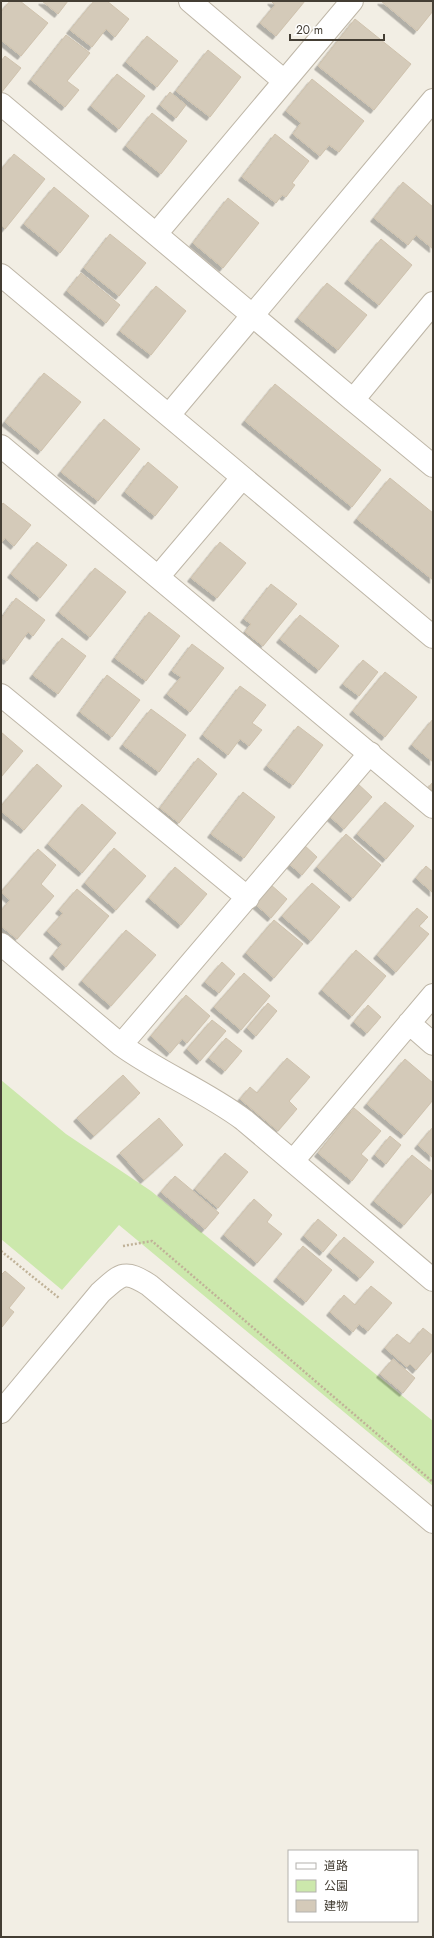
<svg xmlns="http://www.w3.org/2000/svg" width="434" height="1938" viewBox="0 0 434 1938" font-family="Jost,'Noto Sans JP',sans-serif">
<defs>
<filter id="shadow"><feDropShadow dx="-3.5" dy="3.5" stdDeviation="0" flood-color="#0004"/></filter>
</defs>
<rect width="100%" height="100%" fill="#f2eee4"/>
<!-- green -->
<path fill="#cce8ac" d="M1 1080 66 1134 151 1191 433 1421V1486L119 1225 62 1290 1 1239Z"/>
<!-- building -->
<path fill="#d4cab9" stroke="#cfc2ad" filter="url(#shadow)" d="M10 1H20L48 23 21 56 1 40V12Z
M42 1H68L58 14Z
M94 1H107L129 19 115 37 106 29 92 47 70 30Z
M271 1H305L276 36 260 23 275 5Z
M381 1H433V11L417 31Z
M355 19 411 64 374 110 318 66Z
M66 35 90 53 67 81 79 90 65 107 31 80Z
M147 36 178 61 157 87 126 62Z
M208 50 241 77 210 117 176 91Z
M5 56 21 68 1 93V61Z
M117 74 145 96 119 129 91 106Z
M312 79 364 121 339 152 329 145 320 156 293 134 301 123 286 111Z
M170 92 186 105 176 118 160 105Z
M152 113 187 141 161 174 126 146Z
M275 134 309 161 292 183 295 185 286 197 282 195 276 203 242 177Z
M14 154 45 179 5 229 1 225V170Z
M403 182 433 207V249L416 235 408 245 374 218Z
M54 187 89 216 60 253 24 224Z
M228 198 259 223 223 268 193 243Z
M110 234 146 263 119 296 84 268Z
M381 239 412 265 379 305 348 280Z
M81 273 120 305 106 323 67 291Z
M327 283 367 315 338 350 298 318Z
M156 286 186 311 151 355 120 331Z
M44 373 81 402 41 451 5 422Z
M275 384 381 470 352 507 245 421Z
M104 419 140 449 98 501 61 472Z
M148 462 178 487 155 516 125 492Z
M390 478 433 513V580L357 519Z
M3 503 31 525 14 546 5 538 1 543V506Z
M37 542 67 565 40 598 11 574Z
M220 542 246 563 217 598 191 578Z
M95 568 126 592 90 637 59 612Z
M271 584 297 604 263 646 245 632 251 624 244 619Z
M16 598 45 620 33 636 28 632 7 661 1 657V619Z
M149 612 180 636 146 681 115 658Z
M300 615 339 646 319 670 280 639Z
M62 638 86 656 58 694 33 675Z
M192 644 224 668 190 712 167 694 181 677 172 671Z
M363 660 378 672 359 696 343 684Z
M385 672 417 697 385 737 353 711Z
M107 675 140 700 112 737 80 712Z
M240 686 266 705 252 723 262 730 249 746 240 739 228 755 203 735Z
M151 709 186 735 159 772 123 745Z
M433 719V762L412 745Z
M298 726 323 745 293 785 267 766Z
M1 732 23 751 1 777Z
M198 758 217 774 179 823 160 808Z
M37 764 62 786 24 830 1 811V806Z
M356 782 372 797 344 829 328 815Z
M433 782V796L426 790Z
M243 792 275 817 244 858 211 834Z
M385 802 414 826 386 859 357 834Z
M82 804 116 833 82 873 48 844Z
M346 834 381 865 353 898 317 867Z
M303 844 317 857 302 875 287 862Z
M114 848 146 876 116 910 85 883Z
M38 849 56 865 41 884 54 896 17 939 1 926V911L10 900 1 892Z
M426 866 433 872V893L416 878Z
M175 867 207 894 181 925 149 898Z
M312 883 340 907 311 941 282 916Z
M270 884 287 899 271 918 254 903Z
M77 889 109 916 66 967 53 955 62 944 47 931 63 913 59 910Z
M417 908 428 917 419 926 429 934 396 972 377 955Z
M274 920 303 944 274 978 246 953Z
M126 930 156 955 111 1006 82 981Z
M356 950 386 976 352 1016 322 990Z
M222 962 235 974 219 993 205 982Z
M244 973 270 996 241 1030 214 1007Z
M186 995 210 1016 187 1043 182 1039 170 1053 151 1036Z
M268 1003 277 1011 256 1036 247 1028Z
M368 1005 381 1017 367 1033 354 1022Z
M212 1020 226 1031 200 1061 187 1049Z
M226 1038 242 1051 225 1071 209 1058Z
M287 1058 310 1077 289 1101 297 1109 278 1131 240 1099 250 1087 257 1093Z
M405 1059 433 1083V1100L404 1135 367 1104Z
M123 1075 140 1093 94 1136 77 1118Z
M354 1108 381 1131 361 1154 368 1160 352 1181 318 1153Z
M159 1118 183 1145 144 1180 120 1153Z
M433 1127V1158L418 1145Z
M390 1136 401 1145 386 1164 375 1155Z
M225 1153 248 1172 218 1208 195 1189Z
M412 1155 433 1172V1191L404 1225 374 1201Z
M175 1176 219 1213 205 1229 161 1192Z
M254 1199 272 1215 267 1222 282 1234 257 1263 224 1235Z
M318 1219 337 1235 323 1252 304 1236Z
M344 1237 374 1262 360 1278 330 1253Z
M303 1246 332 1270 306 1302 277 1278Z
M5 1271 25 1288 9 1308 14 1312 2 1327 1 1275Z
M371 1286 392 1303 368 1331 359 1324 353 1332 330 1312 344 1295 355 1305Z
M423 1328 433 1336V1350L416 1370 410 1364 407 1367 385 1348 397 1334 410 1344Z
M393 1359 415 1378 403 1393 380 1374Z"/>
<g fill="none" stroke-linecap="round" stroke-linejoin="round">
<!-- minor casing -->
<g stroke="#beb6a7" stroke-width="24">
<path id="minor" d="M190 1 284 81
M1 104 353 400 433 303
M156 234 352 1
M1 275 433 637
M353 400 433 466
M169 415 433 100
M1 446 433 807
M158 577 242 478
M1 695 248 898
M1 944 121 1045C160 1073 205 1091 244 1120L433 1280
M409 1023 433 1044
M121 1045 370 753
M293 1161 433 995
M1 1412 100 1293C121 1274 124 1269 149 1285L433 1522"/>
</g>
<!-- path -->
<path stroke="#c0b298" stroke-width="2.5" stroke-dasharray="2 2" stroke-linecap="butt" d="M123 1246 152 1241 433 1482
M1 1251 59 1298"/>
<!-- minor -->
<use href="#minor" stroke="#fff" stroke-width="22"/>
</g>
<!-- border -->
<rect width="434" height="1938" fill="none" stroke="#443e34" stroke-width="4"/>
<!-- legend -->
<rect x="288" y="1850" width="130" height="72" fill="#ffffff" stroke="#b4b2ae"/>
<rect x="296" y="1863" width="20" height="6" fill="#ffffff" stroke="#b4b2ae"/>
<text x="324" y="1870" font-size="12" fill="#443e34">道路</text>
<rect x="296" y="1880" width="20" height="12" fill="#cce8ac" stroke="#b4b2ae"/>
<text x="324" y="1890" font-size="12" fill="#443e34">公園</text>
<rect x="296" y="1900" width="20" height="12" fill="#d4cab9" stroke="#b4b2ae"/>
<text x="324" y="1910" font-size="12" fill="#443e34">建物</text>
<!-- scale -->
<path d="M290 34v6h94v-6" fill="none" stroke="#443e34" stroke-width="2"/>
<text x="296" y="34" font-size="12" fill="#443e34" stroke="#ffffff" stroke-width="3" paint-order="stroke">20 m</text>
</svg>
